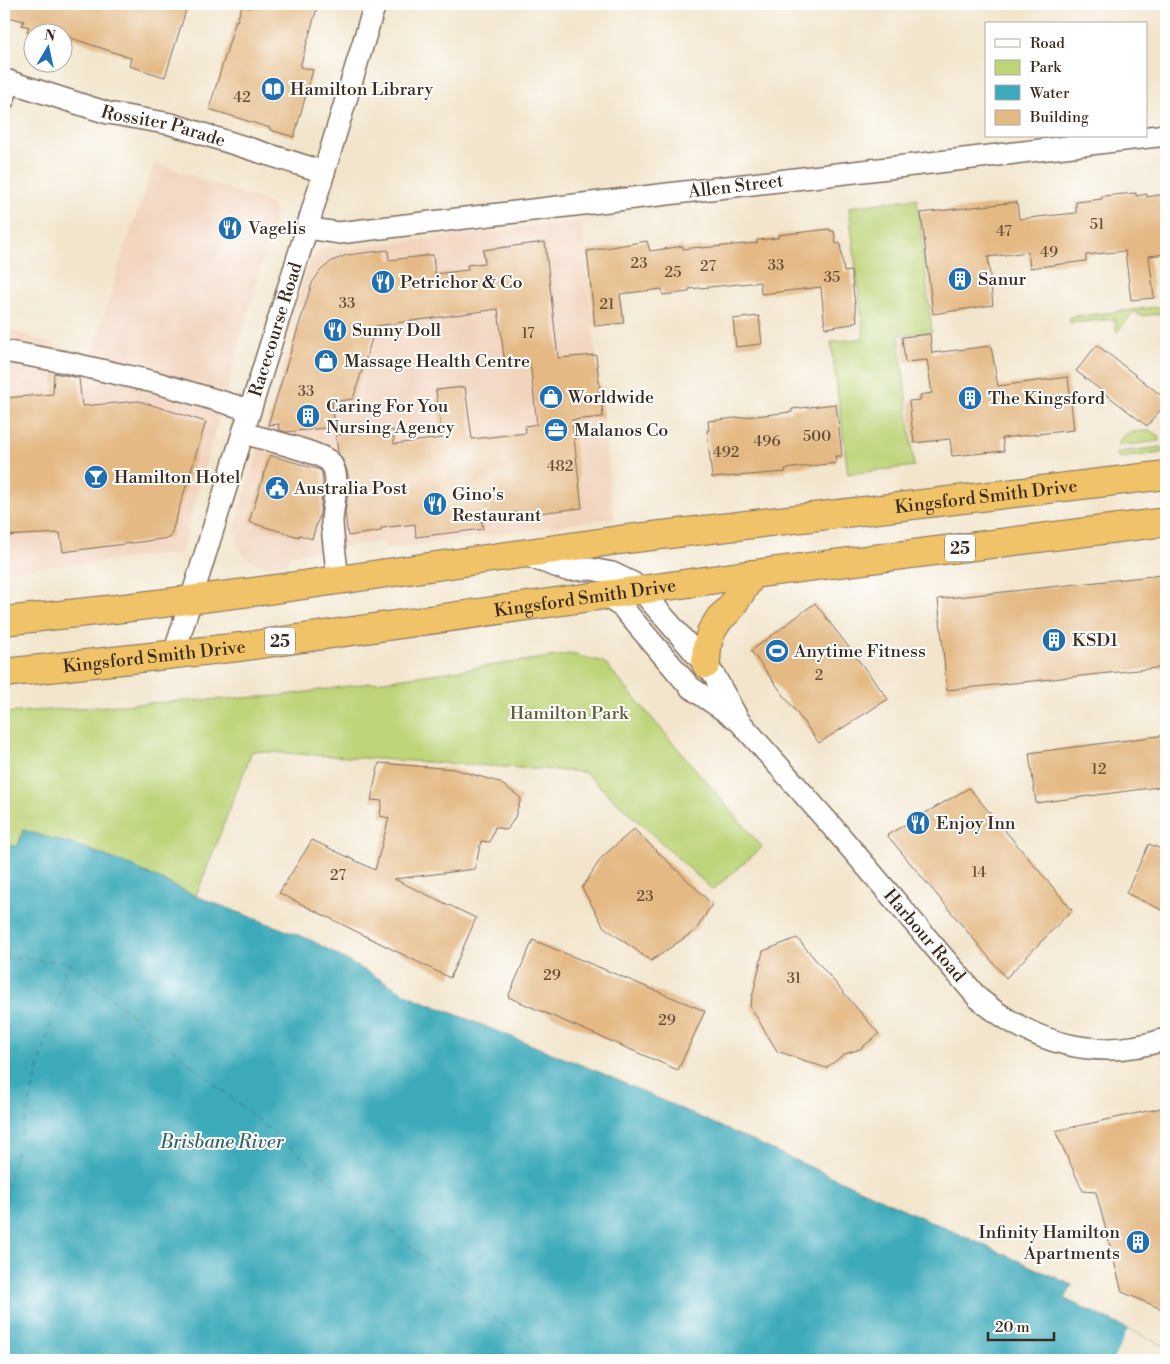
<svg xmlns="http://www.w3.org/2000/svg" width="1170" height="1364" viewBox="0 0 1170 1364" font-family="'Libre Bodoni',serif">
<rect width="100%" height="100%" fill="#fff"/>
<filter id="ink" filterUnits="userSpaceOnUse"><feTurbulence type="fractalNoise" baseFrequency=".02" numOctaves="2"/><feDisplacementMap in="SourceGraphic" scale="10" xChannelSelector="R" yChannelSelector="G"/><feConvolveMatrix kernelMatrix="1 2 1 2 8 2 1 2 1" color-interpolation-filters="sRGB"/></filter>
<filter id="wash" filterUnits="userSpaceOnUse"><feTurbulence type="fractalNoise" baseFrequency=".0096" numOctaves="4" result="noise"/><feDisplacementMap in="SourceGraphic" scale="20" xChannelSelector="R" yChannelSelector="G"/><feGaussianBlur stdDeviation="1.12" result="paint"/><feColorMatrix in="noise" values="0 0 0 0 0 0 0 0 0 0 0 0 0 0 0 0 0 1.4 0 .05"/><feComposite in="paint" operator="in"/></filter>
<g filter="url(#wash)">
<rect width="100%" height="100%" fill="#f2e5cc"/>
<!-- built -->
<path fill="#f2d4be" d="M155 163 270 203 276 212 181 553 4 571V328L92 356 124 249Z
M581 221 614 518 387 549 381 542H376L295 554 290 556 286 564 271 566 258 564 246 557 241 551 238 544 236 527 237 520 301 312 302 309 296 304 307 268 315 254 319 251 329 247 343 249Z"/>
<!-- green -->
<path fill="#bdd478" stroke="#7c7f4b" d="M917 198 932 332 899 335 914 466 848 474 831 342 864 338 849 207Z
M1166 306V313L1141 316 1134 311 1118 331H1116L1115 319 1070 323V317Z
M1150 431 1158 435 1159 441 1118 446C1120 431 1137 431 1150 431Z
M1162 447 1164 449 1162 453 1119 458 1116 455 1118 452Z
M571 654 604 662 762 847 713 890 584 772 252 751 196 896 134 867 85 848 23 830 18 846H4V713L165 702 279 696Z"/>
<!-- water -->
<path fill="#3caaba" stroke="#3c6a6c" d="M23 830 85 848 134 867 196 896 311 940 410 996 604 1074 1072 1285 1065 1299 1166 1347V1360H4V846H18Z"/>
<!-- pier -->
<path fill="#f2e5cc" d="M1128 1329 1166 1347V1360H1113Z"/>
<g fill="none" stroke-linecap="round" stroke-linejoin="round">
<!-- ferry -->
<path stroke="#3b6464" stroke-width="1" stroke-dasharray="6 5" stroke-linecap="butt" d="M4 957 68 962 546 1360
M4 1199 67 963"/>
</g>
<g id="blocks">
<!-- building -->
<path fill="#e4b984" d="M4 4H188L165 77 129 66 131 58 62 35V32H27L29 27 22 25 24 21 4 16Z
M251 4H303L317 8 300 67 313 70 294 137 270 130V128L209 109 236 20 237 21 242 6 250 8Z
M1136 193V196L1147 194V197L1164 194 1166 216V254L1149 256 1154 298 1131 300 1125 251 1086 255V261L1030 268 1028 252 988 257 993 305 933 314 921 213 1017 202 1019 219 1076 213V202L1102 199V196Z
M830 229V231H834L836 244 840 243 844 272 851 271 857 321 853 322V324L825 328 821 287 761 294 760 282 689 289V292L663 295 662 289 620 294 624 323 595 326 587 251 647 241 650 251 683 246V249L701 247V248L757 243V240L778 238V235Z
M545 242 558 358 596 355 603 417 572 420 582 508 520 515 519 512 481 517 483 529 416 537 415 524 381 528V531L348 536 345 513 348 492V474L344 462 338 453 336 435 393 430 394 444 442 438 436 390 465 387 472 439 526 433 525 426 537 424 530 362 505 365 498 309 376 326 353 399 332 402 335 427 286 432 278 429 279 424 268 425 312 283 321 270 332 261 347 255 388 250 389 260 433 255 435 274 468 270 467 265 485 263 483 250Z
M759 316 762 344 736 347 733 319Z
M930 334 932 353 991 346 998 386 1068 377 1074 430 1002 438 1004 451 952 456 950 439 914 443 909 401 921 400 920 395 932 393 927 360 905 362 902 337Z
M1097 345 1166 399V403L1147 426 1076 371Z
M54 373 79 378 82 406 139 401 206 422 170 538 63 552 60 533 4 536V398L53 394Z
M836 404 842 456H835L836 463 785 469 786 472 712 478 707 430H709L708 421 792 412V409Z
M270 455 320 470 322 473 323 483 320 514 312 539 299 535V537L249 522Z
M1162 575 1166 613V667L947 690 938 599Z
M815 603 888 699 819 743 751 651Z
M1166 735V786L1036 803 1029 753Z
M379 763 454 769 499 782 521 798 515 817 507 830 495 827 490 842 481 841 475 869 394 879 476 918 450 978 279 893 312 840 375 870 389 818 380 816 382 801 371 800Z
M969 788 1072 910 1006 978 887 835Z
M634 829 712 904 696 930 651 961 604 927 582 888 602 857Z
M1149 844 1166 851V912L1126 893Z
M797 938 879 1034 860 1049 845 1054 826 1068 777 1051 750 1006 763 951Z
M533 940 705 1011 678 1070 508 997Z
M1166 1107V1311L1122 1292 1096 1192 1083 1191 1055 1131Z"/>
</g>
</g>
<g filter="url(#ink)">
<use href="#blocks" fill-opacity="0" stroke="#7b6b5b" stroke-width="1"/>
<g fill="none" stroke-linecap="round" stroke-linejoin="round">
<!-- minor casing -->
<g stroke="#7b6b5b" stroke-width="24">
<g id="minor">
<path id="s1" d="M4 80 108 113 171 124 324 172"/>
<path d="M4 99 9 81"/>
<path id="s2" d="M307 228 339 233 347 232 1166 135"/>
<path d="M4 351 65 362 154 382 250 410"/>
<path d="M243 433C260 438 320 452 330 462 342 476 332 506 332 522 333 541 336 561 338 580"/>
<path id="s3" d="M522 554 567 570 591 569 612 573 633 583 640 589 714 675 739 721 836 831 978 998C1033 1044 1097 1062 1166 1039"/>
<path d="M604 595 622 607 690 687 735 718"/>
<path id="s4" d="M174 654 307 228 375 4"/>
</g>
</g>
<!-- highway casing -->
<g stroke="#7b6b5b" stroke-width="30">
<g id="highway">
<path id="s5" d="M4 621 124 608 268 590 619 540 1166 475"/>
<path d="M706 664 707 647 711 632 720 618 729 610 753 574"/>
<path id="s6" d="M4 673 240 647 753 574 1166 522"/>
</g>
</g>
<!-- minor -->
<use href="#minor" stroke="#fff" stroke-width="21"/>
<!-- highway -->
<use href="#highway" stroke="#f0c369" stroke-width="28"/>
</g>
</g>
<!-- icons -->
<defs>
<g id="library-disc" transform="scale(1.25)"><circle r="9.5" fill="#1f6fb2" stroke="#fff"/><path d="M-6-4Q-3-5.5-.7-3.5V5Q-3 3-6 4ZM6-4Q3-5.5 .7-3.5V5Q3 3 6 4Z" fill="#fff"/></g>
<g id="restaurant-disc" transform="scale(1.25)"><circle r="9.5" fill="#1f6fb2" stroke="#fff"/><path d="M-5-6h1v4h1v-4h1v4h1v-4h1v5L-1.5 .5V6h-2V.5L-5-1ZM5-6V6H3V1.5H1.5Q1.5-4 5-6Z" fill="#fff"/></g>
<g id="building-disc" transform="scale(1.25)"><circle r="9.5" fill="#1f6fb2" stroke="#fff"/><path d="M-4-6H4V6H1V3H-1V6H-4ZM-2.5-4.3h1.7v1.8h-1.7ZM.8-4.3h1.7v1.8H.8ZM-2.5-1h1.7V.8h-1.7ZM.8-1h1.7V.8H.8Z" fill="#fff"/></g>
<g id="shop-disc" transform="scale(1.25)"><circle r="9.5" fill="#1f6fb2" stroke="#fff"/><path d="M-5-2.5h2.3a2.7 3.5 0 0 1 5.4 0H5L5.5 6h-11ZM-1.5-2.5h3a1.5 2.3 0 0 0-3 0Z" fill="#fff"/></g>
<g id="office-disc" transform="scale(1.25)"><circle r="9.5" fill="#1f6fb2" stroke="#fff"/><path d="M-6-3h4V-5.5h4V-3h4V5H-6ZM-1-4.5V-3h2v-1.5ZM-6 0V1H6V0Z" fill="#fff"/></g>
<g id="bar-disc" transform="scale(1.25)"><circle r="9.5" fill="#1f6fb2" stroke="#fff"/><path d="M-6-5H6L.8 .8V4.5H3.5V6h-7V4.5H-.8V.8Z" fill="#fff"/></g>
<g id="civic-disc" transform="scale(1.25)"><circle r="9.5" fill="#1f6fb2" stroke="#fff"/><path d="M-.6-6.5H3V-4.5H.6V-3L4-1V1h2V6H-6V1h2V-1L-.6-3ZM-1.2 2.5V6h2.4V2.5Z" fill="#fff"/></g>
<g id="stadium-disc" transform="scale(1.25)"><circle r="9.5" fill="#1f6fb2" stroke="#fff"/><path d="M0-5a6.5 5 0 1 0 0 10a6.5 5 0 1 0 0-10ZM-3.5-1.8h7v3.6h-7Z" fill="#fff"/></g>
</defs>
<g fill-rule="evenodd">
<use href="#library-disc" x="273" y="89"/>
<use href="#restaurant-disc" x="230" y="228"/>
<use href="#building-disc" x="960" y="279"/>
<use href="#restaurant-disc" x="383" y="282"/>
<use href="#restaurant-disc" x="335" y="330"/>
<use href="#shop-disc" x="326" y="361"/>
<use href="#shop-disc" x="551" y="397"/>
<use href="#building-disc" x="970" y="398"/>
<use href="#building-disc" x="308" y="416"/>
<use href="#office-disc" x="556" y="430"/>
<use href="#bar-disc" x="96" y="477"/>
<use href="#civic-disc" x="277" y="488"/>
<use href="#restaurant-disc" x="435" y="504"/>
<use href="#building-disc" x="1054" y="640"/>
<use href="#stadium-disc" x="777" y="651"/>
<use href="#restaurant-disc" x="918" y="823"/>
<use href="#building-disc" x="1138" y="1242"/>
</g>
<g text-anchor="middle" stroke-width="4" stroke-linejoin="round" paint-order="stroke">
<!-- number labels -->
<g font-size="15" fill="#654e38">
<text x="242" y="102">42</text>
<text x="1097" y="229">51</text>
<text x="1004" y="236">47</text>
<text x="1049" y="257">49</text>
<text x="639" y="268">23</text>
<text x="776" y="270">33</text>
<text x="708" y="271">27</text>
<text x="673" y="277">25</text>
<text x="832" y="282">35</text>
<text x="347" y="308">33</text>
<text x="607" y="309">21</text>
<text x="528" y="338">17</text>
<text x="306" y="396">33</text>
<text x="817" y="441">500</text>
<text x="767" y="446">496</text>
<text x="726" y="457">492</text>
<text x="560" y="471">482</text>
<text x="819" y="680">2</text>
<text x="1099" y="774">12</text>
<text x="979" y="877">14</text>
<text x="338" y="880">27</text>
<text x="645" y="901">23</text>
<text x="552" y="980">29</text>
<text x="794" y="983">31</text>
<text x="667" y="1025">29</text>
</g>
<!-- shield labels -->
<g fill="#fff" stroke="#766a62" stroke-width="1">
<rect x="945" y="534.5" width="30" height="27" rx="4"/>
<rect x="265" y="627.5" width="30" height="27" rx="4"/>
</g>
<g font-size="16" font-weight="bold" fill="#3b2a1e">
<text x="960" y="554">25</text>
<text x="280" y="647">25</text>
</g>
<!-- poi labels -->
<g font-size="18" fill="#3b2a1e" stroke="#fff" text-anchor="start">
<text x="290" y="95">Hamilton Library</text>
<text x="248" y="234">Vagelis</text>
<text x="978" y="285">Sanur</text>
<text x="400" y="288">Petrichor &amp; Co</text>
<text x="352" y="336">Sunny Doll</text>
<text x="344" y="367">Massage Health Centre</text>
<text x="568" y="403">Worldwide</text>
<text x="988" y="404">The Kingsford</text>
<text x="326" y="412">Caring For You<tspan x="326" dy="21">Nursing Agency</tspan></text>
<text x="574" y="436">Malanos Co</text>
<text x="114" y="483">Hamilton Hotel</text>
<text x="294" y="494">Australia Post</text>
<text x="452" y="500">Gino's<tspan x="452" dy="21">Restaurant</tspan></text>
<text x="1072" y="646">KSD1</text>
<text x="794" y="657">Anytime Fitness</text>
<text x="936" y="829">Enjoy Inn</text>
<text x="1120" y="1238" text-anchor="end">Infinity Hamilton<tspan x="1120" dy="21">Apartments</tspan></text>
</g>
<!-- street labels -->
<g font-size="18" fill="#3b2a1e" stroke="#fff">
<text dy="6" stroke="none"><textPath href="#s1" startOffset="166">Rossiter Parade</textPath></text>
<text dy="6" stroke="none"><textPath href="#s2" startOffset="432">Allen Street</textPath></text>
<text dy="6" stroke="none"><textPath href="#s4" startOffset="340">Racecourse Road</textPath></text>
<text dy="6" stroke="none"><textPath href="#s5" startOffset="990">Kingsford Smith Drive</textPath></text>
<text dy="6" stroke="none"><textPath href="#s6" startOffset="586">Kingsford Smith Drive</textPath></text>
<text dy="6" stroke="none"><textPath href="#s6" startOffset="151">Kingsford Smith Drive</textPath></text>
<text dy="6" stroke="none"><textPath href="#s3" startOffset="575">Harbour Road</textPath></text>
</g>
<!-- park labels -->
<g font-size="18" fill="#625d39" stroke="#fff">
<text x="569" y="719">Hamilton Park</text>
</g>
<!-- water labels -->
<g font-size="19" font-style="italic" fill="#3b6464" stroke="#fff">
<text x="222" y="1148">Brisbane River</text>
</g>
</g>
<!-- margin -->
<rect width="1170" height="1364" fill="none" stroke="#fff" stroke-width="20"/>
<!-- legend -->
<rect x="985" y="22" width="162" height="115" fill="#ffffff" stroke="#b1aaa5"/>
<rect x="995" y="39" width="25" height="8" fill="#ffffff" stroke="#b1aaa5"/>
<text x="1030" y="48" font-size="15" fill="#3b2a1e">Road</text>
<rect x="995" y="60" width="25" height="15" fill="#bdd478" stroke="#b1aaa5"/>
<text x="1030" y="72" font-size="15" fill="#3b2a1e">Park</text>
<rect x="995" y="85" width="25" height="15" fill="#3caaba" stroke="#b1aaa5"/>
<text x="1030" y="98" font-size="15" fill="#3b2a1e">Water</text>
<rect x="995" y="110" width="25" height="15" fill="#e4b984" stroke="#b1aaa5"/>
<text x="1030" y="122" font-size="15" fill="#3b2a1e">Building</text>
<!-- north arrow -->
<g transform="translate(48 48) rotate(9)"><circle r="24" fill="#ffffff" stroke="#b1aaa5"/>
<path d="M0-4L9 19L0 12L-9 19Z" fill="#1f6fb2"/>
<text y="-8" font-size="14" font-weight="bold" text-anchor="middle" fill="#3b2a1e">N</text>
</g>
<!-- scale -->
<path d="M988 1332v8h66v-8" fill="none" stroke="#3b2a1e" stroke-width="2.5"/>
<text x="995" y="1332" font-size="15" fill="#3b2a1e" stroke="#ffffff" stroke-width="4" paint-order="stroke">20 m</text>
</svg>
